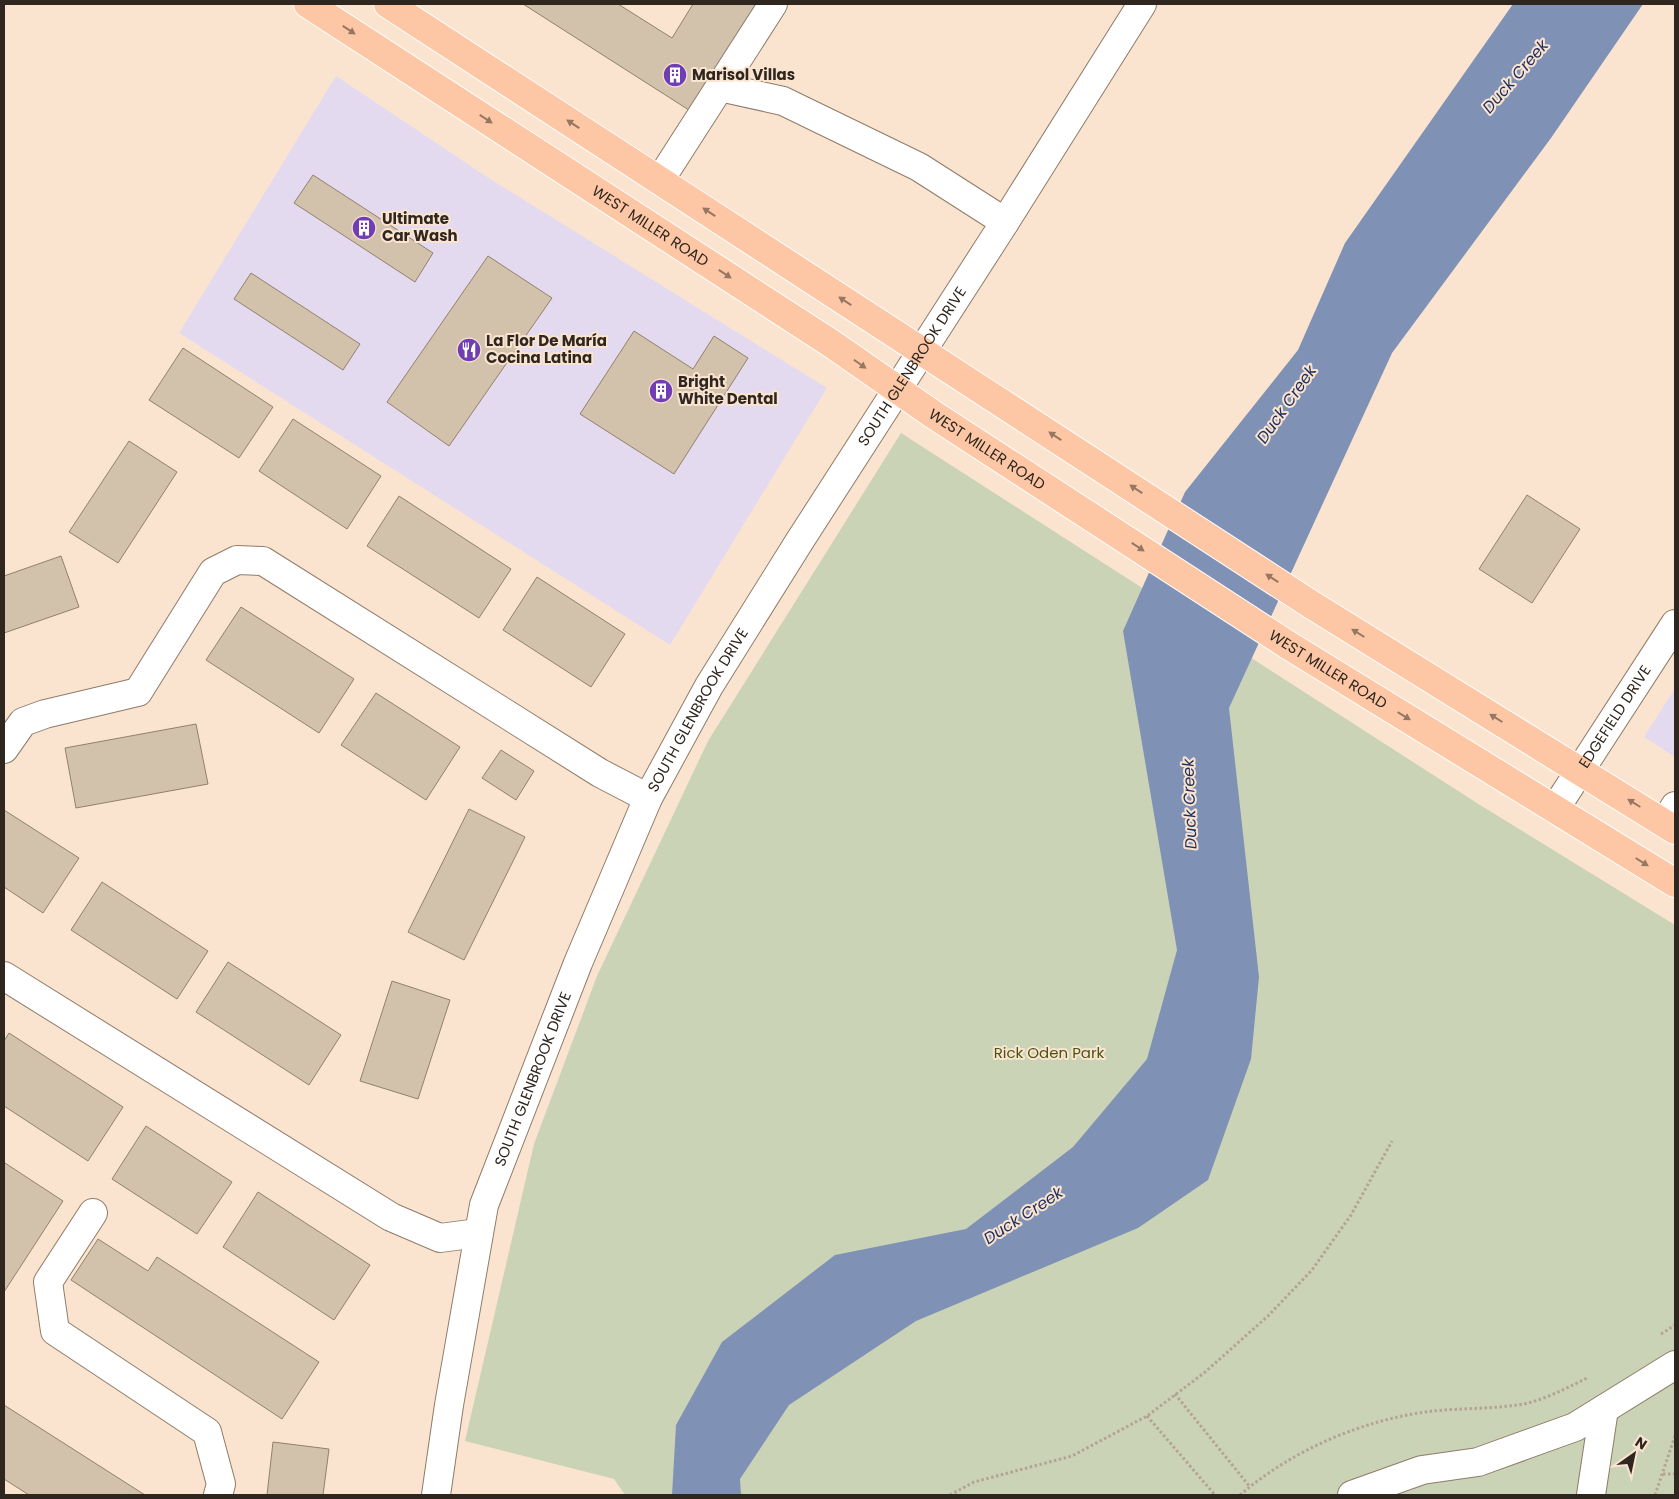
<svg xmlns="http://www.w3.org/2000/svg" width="1679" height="1499" viewBox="0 0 1679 1499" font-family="Poppins,sans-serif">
<rect width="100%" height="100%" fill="#fae4d0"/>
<!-- commercial -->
<path fill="#e3daef" d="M336 76 487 177 827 388 670 645 179 333Z
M1675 688V757L1644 737Z"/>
<!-- green -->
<path fill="#cbd3b7" d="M901 433 1480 805 1675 925V1495H625L614 1479 465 1441 534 1144 597 976 708 741Z"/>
<!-- water -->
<path fill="#7f91b5" d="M1513 4H1643L1551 138 1392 353 1229 708 1259 977 1251 1059 1208 1180 1138 1228 916 1321 789 1405 740 1479 741 1495H672L676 1425 722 1342 835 1255 966 1229 1073 1147 1147 1059 1177 950 1123 631 1185 492 1298 350 1345 243Z"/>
<!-- building -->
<path fill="#d2c2ab" stroke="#91816c" d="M523 4H618L672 38 693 4H761L692 112Z
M313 175 433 253 415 282 294 203Z
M488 256 552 298 449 446 387 402Z
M251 273 360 344 343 370 234 299Z
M634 331 693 369 714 336 748 358 674 474 580 414Z
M183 348 273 407 239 458 149 400Z
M293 419 381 476 347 529 259 471Z
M129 441 177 472 118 563 69 532Z
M1527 495 1580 529 1532 603 1479 569Z
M399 496 511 569 479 618 367 546Z
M61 556 79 607 4 633V576Z
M537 577 625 634 591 687 503 630Z
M241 607 354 679 319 733 206 660Z
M376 693 460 747 426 800 341 745Z
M196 724 208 784 76 808 65 748Z
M501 750 534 771 516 800 482 778Z
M469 809 525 837 464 960 408 932Z
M4 810 79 858 43 913 4 887Z
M102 882 208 951 177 999 71 930Z
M228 962 341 1035 309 1085 196 1012Z
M392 981 450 1000 418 1099 360 1081Z
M9 1033 123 1107 88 1161 4 1106V1041Z
M146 1126 232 1182 197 1234 112 1179Z
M5 1163 63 1201 4 1292V1164Z
M258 1192 370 1265 334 1320 223 1247Z
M98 1239 148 1271 157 1257 319 1362 282 1419 71 1280Z
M4 1405 145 1495H29L4 1479Z
M273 1442 329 1449 323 1495H267Z"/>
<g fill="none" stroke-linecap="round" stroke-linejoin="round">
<!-- minor casing -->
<g stroke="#8f7b69" stroke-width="30">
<g id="minor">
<path d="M720 87 783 101 919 167 1005 222"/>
<path d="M660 180 773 4"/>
<path d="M4 749 23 722 45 714 138 692 213 572 237 560 263 561 600 773 648 798"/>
<path id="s1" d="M1555 809 1675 624"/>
<path d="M1665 823 1675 806"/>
<path d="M4 976 391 1217 440 1238 478 1233"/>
<path d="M93 1213 48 1282 55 1331 207 1432 221 1484 218 1495"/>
<path id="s2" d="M436 1495 449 1405 484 1205 578 963 648 798 709 686 799 542 1005 222 1142 4"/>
<path d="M1352 1495 1422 1470 1478 1462 1575 1427 1675 1365"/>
<path d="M1591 1495 1604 1409"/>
</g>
</g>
<!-- major casing -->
<g stroke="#fff" stroke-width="30">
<g id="major">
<path id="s3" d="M308 4 832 344 934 415 1288 645 1675 883"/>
<path d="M388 4 1312 605 1675 830"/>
</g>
</g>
<!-- path -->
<path stroke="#b4a393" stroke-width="3" stroke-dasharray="2.5 2.5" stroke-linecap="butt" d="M1661 1334 1675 1325
M1175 1394 1250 1487
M1147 1416 1215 1495
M1663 1474H1675
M950 1495 974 1482 1072 1456 1147 1416 1204 1373 1268 1316 1312 1270 1351 1215 1392 1141
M1240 1495C1292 1450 1364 1419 1433 1411 1463 1408 1494 1409 1524 1404 1546 1399 1567 1388 1587 1378
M1655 1495 1675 1436"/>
<!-- minor -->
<use href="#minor" stroke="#fff" stroke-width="28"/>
<!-- major -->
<use href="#major" stroke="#fdc7a6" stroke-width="28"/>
</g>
<!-- one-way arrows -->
<defs><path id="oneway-solid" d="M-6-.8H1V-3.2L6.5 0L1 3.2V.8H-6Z" transform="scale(1.25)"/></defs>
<g fill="#967762">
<use href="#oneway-solid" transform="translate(349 30) rotate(33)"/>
<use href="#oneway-solid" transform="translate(486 119) rotate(33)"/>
<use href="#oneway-solid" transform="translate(573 124) rotate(-147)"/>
<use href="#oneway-solid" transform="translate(709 212) rotate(-147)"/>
<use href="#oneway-solid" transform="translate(725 274) rotate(33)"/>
<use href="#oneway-solid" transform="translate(845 301) rotate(-147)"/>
<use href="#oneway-solid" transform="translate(860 364) rotate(35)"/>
<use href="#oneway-solid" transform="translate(1055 436) rotate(-147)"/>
<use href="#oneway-solid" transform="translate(1136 489) rotate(-147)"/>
<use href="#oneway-solid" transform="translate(1138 547) rotate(33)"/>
<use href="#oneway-solid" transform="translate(1272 578) rotate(-147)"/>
<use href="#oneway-solid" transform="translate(1358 633) rotate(-148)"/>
<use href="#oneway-solid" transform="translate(1404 716) rotate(31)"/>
<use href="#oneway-solid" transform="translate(1496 718) rotate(-148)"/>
<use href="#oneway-solid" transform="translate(1634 803) rotate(-148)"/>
<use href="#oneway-solid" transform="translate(1642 862) rotate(32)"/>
</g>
<!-- icons -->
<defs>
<g id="building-disc" transform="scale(1.25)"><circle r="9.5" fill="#703db4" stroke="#fae4d0"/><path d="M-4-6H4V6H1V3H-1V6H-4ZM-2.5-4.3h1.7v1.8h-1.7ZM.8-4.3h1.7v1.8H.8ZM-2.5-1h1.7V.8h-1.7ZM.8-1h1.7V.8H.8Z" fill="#fff"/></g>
<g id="restaurant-disc" transform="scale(1.25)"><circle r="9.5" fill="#703db4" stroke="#fae4d0"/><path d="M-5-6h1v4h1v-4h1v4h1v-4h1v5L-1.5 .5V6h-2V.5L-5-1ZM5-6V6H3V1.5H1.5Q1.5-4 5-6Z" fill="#fff"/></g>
</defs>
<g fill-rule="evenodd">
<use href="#building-disc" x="675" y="75"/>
<use href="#building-disc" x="364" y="228"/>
<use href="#restaurant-disc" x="469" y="350"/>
<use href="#building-disc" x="661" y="391"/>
</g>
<g text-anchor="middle" stroke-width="4" stroke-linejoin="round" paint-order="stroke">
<!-- poi labels -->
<g font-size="15" font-weight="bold" fill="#2f271f" stroke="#fae4d0" text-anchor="start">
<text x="692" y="80">Marisol Villas</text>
<text x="382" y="224">Ultimate<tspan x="382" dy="17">Car Wash</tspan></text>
<text x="486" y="346">La Flor De María<tspan x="486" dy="17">Cocina Latina</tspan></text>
<text x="678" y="387">Bright<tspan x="678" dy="17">White Dental</tspan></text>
</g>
<!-- street labels -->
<g font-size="15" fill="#2f271f" stroke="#fae4d0">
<text dy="5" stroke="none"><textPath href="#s3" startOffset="408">WEST MILLER ROAD</textPath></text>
<text dy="5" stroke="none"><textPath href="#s2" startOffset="1239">SOUTH GLENBROOK DRIVE</textPath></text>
<text dy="5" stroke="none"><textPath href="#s3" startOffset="812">WEST MILLER ROAD</textPath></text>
<text dy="5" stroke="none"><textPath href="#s3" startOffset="1218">WEST MILLER ROAD</textPath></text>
<text dy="5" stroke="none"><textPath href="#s2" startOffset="834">SOUTH GLENBROOK DRIVE</textPath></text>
<text dy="5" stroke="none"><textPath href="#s1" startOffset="110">EDGEFIELD DRIVE</textPath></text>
<text dy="5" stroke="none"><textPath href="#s2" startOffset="429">SOUTH GLENBROOK DRIVE</textPath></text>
</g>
<!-- park labels -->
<g font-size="15" fill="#485514" stroke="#fae4d0">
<text x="1049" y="1058">Rick Oden Park</text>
</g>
<!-- water labels -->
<g font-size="16" font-style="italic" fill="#1a2d5d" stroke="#fae4d0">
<text transform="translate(1515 76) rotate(-49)" y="6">Duck Creek</text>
<text transform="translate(1286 404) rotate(-55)" y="6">Duck Creek</text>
<text transform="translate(1189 804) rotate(-92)" y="6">Duck Creek</text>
<text transform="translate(1023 1215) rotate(-33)" y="6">Duck Creek</text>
</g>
</g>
<!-- border -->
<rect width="1679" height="1499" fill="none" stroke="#2f271f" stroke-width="10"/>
<!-- north arrow -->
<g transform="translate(1634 1454) rotate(33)" stroke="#fae4d0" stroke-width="4" paint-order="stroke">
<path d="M0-4L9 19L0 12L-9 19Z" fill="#2f271f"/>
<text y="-8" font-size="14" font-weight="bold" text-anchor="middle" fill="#2f271f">N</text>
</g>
</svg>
